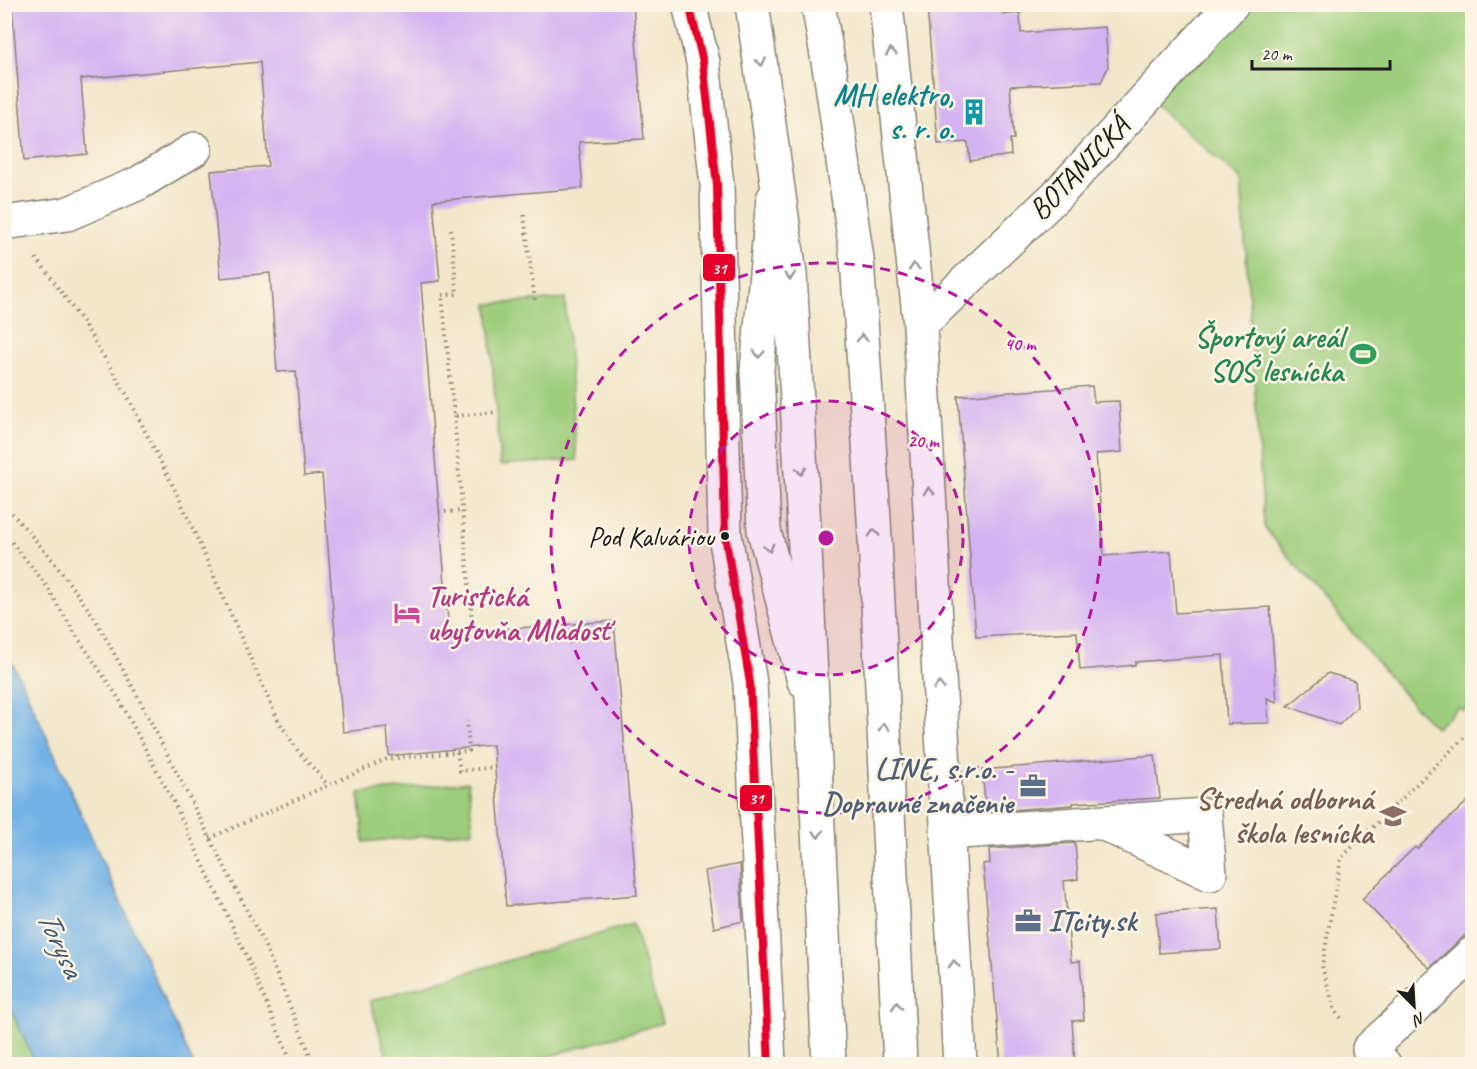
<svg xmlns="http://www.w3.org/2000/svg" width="1477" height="1069" viewBox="0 0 1477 1069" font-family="Caveat,sans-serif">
<rect width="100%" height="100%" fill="#fcf5e5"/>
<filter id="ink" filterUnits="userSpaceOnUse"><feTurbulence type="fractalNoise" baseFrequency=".0167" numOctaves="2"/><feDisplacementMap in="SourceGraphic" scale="12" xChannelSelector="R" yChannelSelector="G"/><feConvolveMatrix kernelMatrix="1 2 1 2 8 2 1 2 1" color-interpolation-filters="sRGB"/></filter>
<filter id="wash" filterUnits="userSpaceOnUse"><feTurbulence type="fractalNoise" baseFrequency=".008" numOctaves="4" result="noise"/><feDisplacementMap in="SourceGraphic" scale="24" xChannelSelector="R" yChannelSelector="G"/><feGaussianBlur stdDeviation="1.35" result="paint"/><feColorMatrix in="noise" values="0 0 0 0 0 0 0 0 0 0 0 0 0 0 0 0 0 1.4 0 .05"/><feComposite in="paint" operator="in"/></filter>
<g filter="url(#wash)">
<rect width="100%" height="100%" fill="#f2e7cb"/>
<!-- green -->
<path fill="#9dcd7b" stroke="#5c744c" stroke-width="1.5" d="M1219 5H1472V703L1463 711 1459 707 1436 728 1412 704 1264 527 1241 180 1162 110 1140 89Z
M565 299 577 460 500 465 488 304Z
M468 782 473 831 364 842 359 793Z
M633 924 662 1023 523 1064H389L370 1001Z
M5 997 36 1064H5Z"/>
<!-- water -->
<path fill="#73b2e6" stroke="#486781" stroke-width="1.5" d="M5 650 23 684 193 1064H36L5 997Z"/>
<g id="blocks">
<!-- building -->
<path fill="#d5b2f3" d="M12 4H633L644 139 579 142 583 188 433 201 440 281 421 283 449 633 614 621 637 895 506 906 493 745 389 756 387 727 343 732 322 474 304 476 296 371 277 372 270 273 221 278 211 171 268 166 260 62 81 79 87 154 24 161Z
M948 4H1002L1003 15 1020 13 1021 33 1105 27 1108 67 1101 82 1010 86 1014 139H1010L1011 155 970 161 968 142 938 144 927 6Z
M1092 386 1094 402 1119 401 1122 452 1096 454 1104 556 1171 551 1176 613 1270 607 1277 702 1267 698 1269 723 1227 724 1223 655 1135 662V665L1080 670 1077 632 976 637 958 396Z
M1328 673 1355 681 1357 707 1339 725 1288 706Z
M1155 755 1160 798 1073 803V805L986 812 982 770Z
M1473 796V928L1429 968 1362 899 1415 847 1417 849Z
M1075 843 1078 879 1064 881 1071 962 1080 961 1084 1020 1072 1021 1075 1065H1001L983 864 990 863 989 849Z
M740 864 743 921 714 928 705 871Z
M1218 909 1221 949 1159 953 1156 913Z"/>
</g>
</g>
<g filter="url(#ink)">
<use href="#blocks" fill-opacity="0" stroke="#878274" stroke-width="1.5"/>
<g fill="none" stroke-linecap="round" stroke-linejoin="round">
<!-- minor casing -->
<g stroke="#878274" stroke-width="36">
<path id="minor" d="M689 4 703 62 717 185 725 535 750 683 769 1064
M886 4 920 325 960 1064
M773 199 757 370 764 531 804 681
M4 223 67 214 139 183 195 149
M920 325 1060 192 1232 4
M947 833 1205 815 1210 874 1102 823
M1384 1064 1369 1049 1472 954"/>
</g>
<!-- major casing -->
<g stroke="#878274" stroke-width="36">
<path id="major" d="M752 4 790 274 804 527 829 1064
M818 4 832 84 857 259 874 519 900 1064"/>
</g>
<!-- path -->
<path stroke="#878274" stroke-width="4" stroke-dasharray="1.5 4.5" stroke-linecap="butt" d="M524 215 535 301
M451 229 457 294 442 295 454 416 496 412
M36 258 48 273 87 329 127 395 180 500 278 720 298 751 328 785
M454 416 473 631
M4 504 51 558 94 617 138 697 264 944 314 1064
M439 512 462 511
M4 533 44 582 74 632 119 699 174 803 246 955 292 1064
M457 752 460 771 495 767
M210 838 387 759 469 751 467 721
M1341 1018 1335 1011 1322 966 1341 858 1472 730"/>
<!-- minor -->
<use href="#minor" stroke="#fff" stroke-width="33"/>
<!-- major -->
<use href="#major" stroke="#fff" stroke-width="33"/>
<!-- bus-1 casing -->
<g stroke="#fcf5e5" stroke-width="12">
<path id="bus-1" d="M689 4 703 62 717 185 725 535 750 683 769 1064"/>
</g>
<!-- bus-1 -->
<use href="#bus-1" stroke="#e4002b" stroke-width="8"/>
</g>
<!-- one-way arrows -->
<defs><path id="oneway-chevron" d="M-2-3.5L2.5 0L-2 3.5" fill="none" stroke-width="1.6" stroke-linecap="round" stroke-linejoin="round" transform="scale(1.5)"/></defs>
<g stroke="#999">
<use href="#oneway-chevron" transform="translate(891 52) rotate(-96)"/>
<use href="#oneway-chevron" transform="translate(761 62) rotate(82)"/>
<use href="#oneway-chevron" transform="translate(914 267) rotate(-96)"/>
<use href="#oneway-chevron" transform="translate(790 276) rotate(85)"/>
<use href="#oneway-chevron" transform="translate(862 338) rotate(-94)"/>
<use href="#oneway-chevron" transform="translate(759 354) rotate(95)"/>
<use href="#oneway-chevron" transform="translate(801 471) rotate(87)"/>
<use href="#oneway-chevron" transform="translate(929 491) rotate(-93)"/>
<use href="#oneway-chevron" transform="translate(874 533) rotate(-93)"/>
<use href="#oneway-chevron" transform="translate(769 548) rotate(75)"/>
<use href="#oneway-chevron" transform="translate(939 686) rotate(-93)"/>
<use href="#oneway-chevron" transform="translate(884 727) rotate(-93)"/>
<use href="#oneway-chevron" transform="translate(818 834) rotate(87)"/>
<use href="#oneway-chevron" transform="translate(954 964) rotate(-93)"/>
<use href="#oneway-chevron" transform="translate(897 1006) rotate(-93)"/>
</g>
</g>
<!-- distance rings -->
<circle cx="826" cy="538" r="137" fill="#b5179e" fill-opacity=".12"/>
<g fill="none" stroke="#b5179e" stroke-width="3" stroke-dasharray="10 8">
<circle cx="826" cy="538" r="137"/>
<circle cx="826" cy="538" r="275"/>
</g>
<!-- icons -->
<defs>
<g id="building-bare" transform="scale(2.07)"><path d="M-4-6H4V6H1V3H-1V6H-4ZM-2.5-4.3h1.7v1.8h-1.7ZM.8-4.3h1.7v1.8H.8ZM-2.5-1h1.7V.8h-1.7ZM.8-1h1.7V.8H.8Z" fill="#0f9aa8" stroke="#fcf5e5" stroke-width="2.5" paint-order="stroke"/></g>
<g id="stadium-bare" transform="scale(2.07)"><path d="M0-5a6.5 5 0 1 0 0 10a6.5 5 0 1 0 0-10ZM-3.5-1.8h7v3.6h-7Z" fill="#2e9e5b" stroke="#fcf5e5" stroke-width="2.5" paint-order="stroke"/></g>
<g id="hotel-bare" transform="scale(2.07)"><path d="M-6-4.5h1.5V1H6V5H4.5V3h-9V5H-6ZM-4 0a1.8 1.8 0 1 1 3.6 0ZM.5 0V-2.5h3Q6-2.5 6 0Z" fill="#d1479c" stroke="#fcf5e5" stroke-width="2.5" paint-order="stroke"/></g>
<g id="office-bare" transform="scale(2.07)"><path d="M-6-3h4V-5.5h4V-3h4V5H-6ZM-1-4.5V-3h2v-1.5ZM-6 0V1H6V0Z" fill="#5c6f8a" stroke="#fcf5e5" stroke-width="2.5" paint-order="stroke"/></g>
<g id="school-bare" transform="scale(2.07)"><path d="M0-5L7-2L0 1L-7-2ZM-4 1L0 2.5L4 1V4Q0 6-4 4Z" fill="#8d6e63" stroke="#fcf5e5" stroke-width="2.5" paint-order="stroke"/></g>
</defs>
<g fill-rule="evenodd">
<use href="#building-bare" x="974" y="112"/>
<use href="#stadium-bare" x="1363" y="354"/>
<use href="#hotel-bare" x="407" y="613"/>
<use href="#office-bare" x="1033" y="786"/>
<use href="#school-bare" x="1393" y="816"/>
<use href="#office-bare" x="1028" y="921"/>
</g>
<!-- markers -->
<circle fill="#1c1c1c" stroke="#fcf5e5" stroke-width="2" cx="725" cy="536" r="5"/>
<g text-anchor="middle" stroke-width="5" stroke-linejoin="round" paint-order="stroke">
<!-- bus labels -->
<g font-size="28" fill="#1c1c1c" stroke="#fcf5e5" text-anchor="end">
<text x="714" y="546">Pod Kalváriou</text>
</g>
<!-- culture labels -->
<g font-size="30" font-weight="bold" fill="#0d838f" stroke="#fcf5e5" text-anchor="end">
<text x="954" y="105">MH elektro,<tspan x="954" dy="34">s. r. o.</tspan></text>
</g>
<!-- street labels -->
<g font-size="30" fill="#1c1c1c" stroke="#fcf5e5">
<text transform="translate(1079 168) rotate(-46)" y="10">BOTANICKÁ</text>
</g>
<!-- leisure labels -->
<g font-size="30" font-weight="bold" fill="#27864d" stroke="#fcf5e5" text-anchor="end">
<text x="1343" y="347">Športový areál<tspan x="1343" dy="34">SOŠ lesnícka</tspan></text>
</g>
<!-- hotel labels -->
<g font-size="30" font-weight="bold" fill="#b23c85" stroke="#fcf5e5" text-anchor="start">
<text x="427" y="606">Turistická<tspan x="427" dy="34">ubytovňa Mladosť</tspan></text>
</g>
<!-- service labels -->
<g font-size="30" font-weight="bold" fill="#4e5e75" stroke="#fcf5e5" text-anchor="end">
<text x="1013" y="779">LINE, s.r.o. -<tspan x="1013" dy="34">Dopravné značenie</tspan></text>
<text x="1048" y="931" text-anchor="start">ITcity.sk</text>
</g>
<!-- education labels -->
<g font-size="30" font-weight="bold" fill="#785e54" stroke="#fcf5e5" text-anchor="end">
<text x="1373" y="809">Stredná odborná<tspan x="1373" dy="34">škola lesnícka</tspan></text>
</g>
<!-- water labels -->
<g font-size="32" font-style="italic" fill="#3f586d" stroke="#fcf5e5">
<text transform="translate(61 943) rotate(65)" y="11">Torysa</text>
</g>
</g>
<circle cx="826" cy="538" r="9" fill="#b5179e" stroke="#fcf5e5" stroke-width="3"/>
<g font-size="18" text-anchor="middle" font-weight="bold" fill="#b5179e" stroke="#fcf5e5" stroke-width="5" stroke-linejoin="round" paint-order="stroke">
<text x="1020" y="350">40 m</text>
<text x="923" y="447">20 m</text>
</g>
<g stroke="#fcf5e5" stroke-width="2">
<rect x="702" y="253" width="34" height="29" rx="6" fill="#e4002b"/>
<rect x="739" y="784" width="34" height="28" rx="6" fill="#e4002b"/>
</g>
<g font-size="16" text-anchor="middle" font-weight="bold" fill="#fff">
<text x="719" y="274">31</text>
<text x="756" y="804">31</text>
</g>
<!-- margin -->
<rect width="1477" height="1069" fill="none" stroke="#fcf5e5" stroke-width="24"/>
<!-- north arrow -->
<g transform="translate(1414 1006) rotate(156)" stroke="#fcf5e5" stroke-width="4.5" paint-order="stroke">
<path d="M0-4.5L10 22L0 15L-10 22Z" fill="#1c1c1c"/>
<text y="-9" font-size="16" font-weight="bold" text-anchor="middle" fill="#1c1c1c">N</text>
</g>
<!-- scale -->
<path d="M1252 60v9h138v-9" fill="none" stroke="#1c1c1c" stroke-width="3"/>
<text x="1261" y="60" font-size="18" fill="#1c1c1c" stroke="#fcf5e5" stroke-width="4.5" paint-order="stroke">20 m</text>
</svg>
